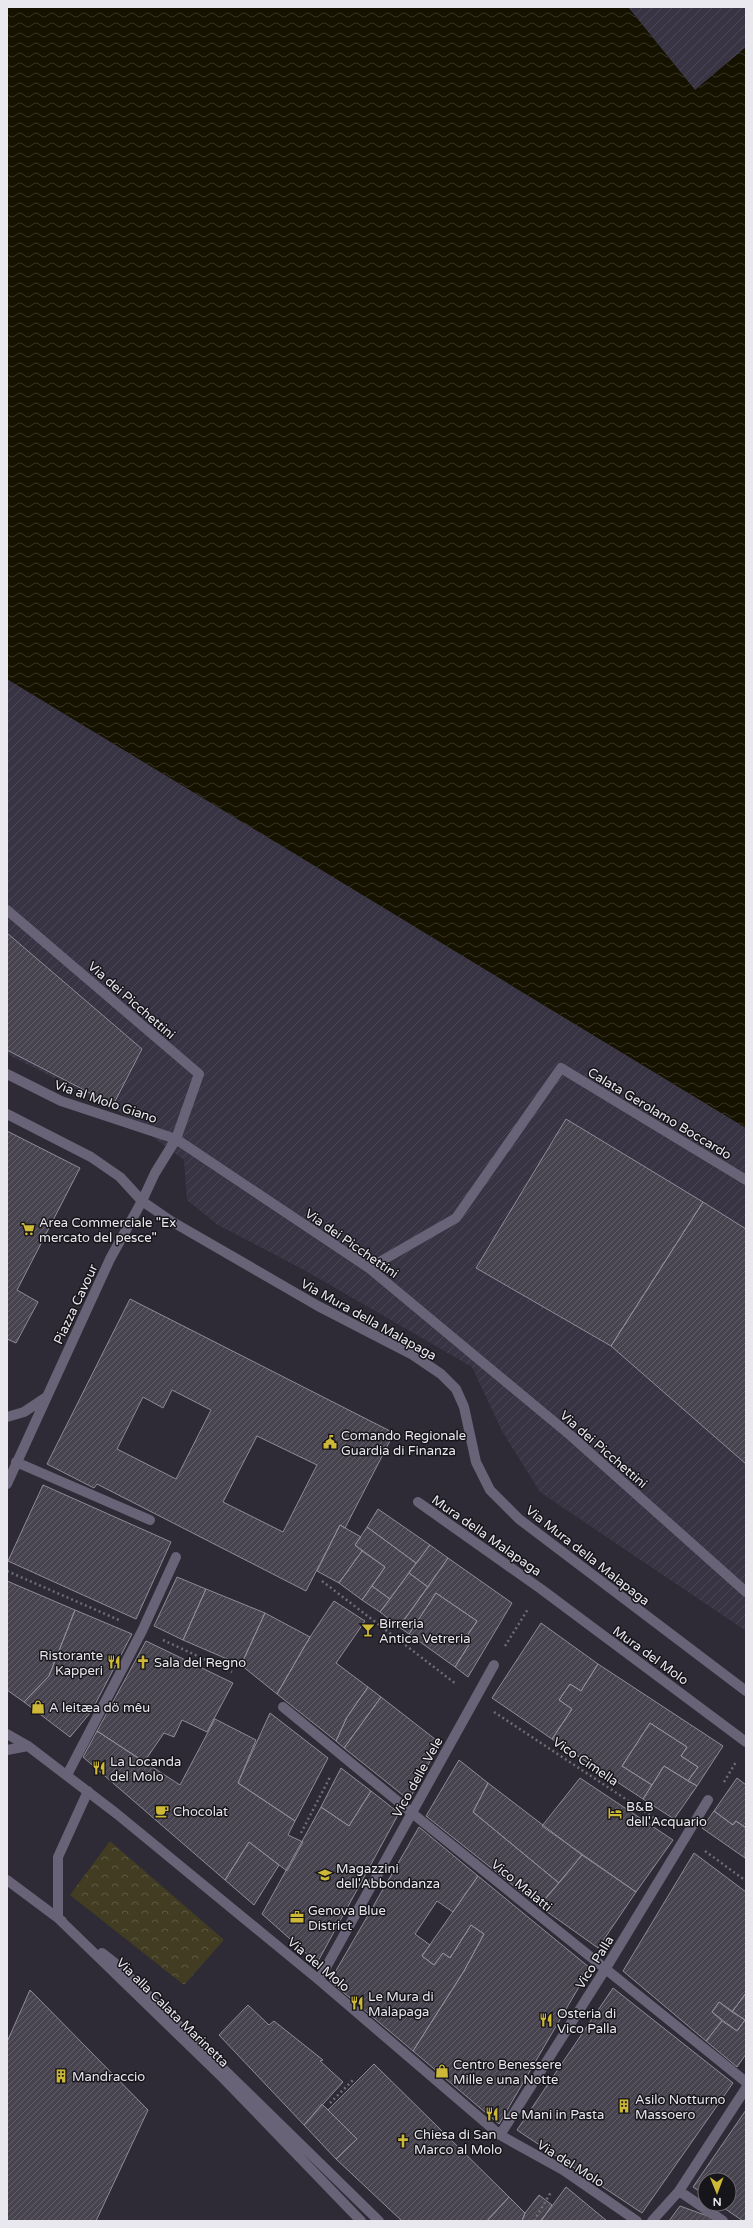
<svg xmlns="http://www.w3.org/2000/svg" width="753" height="2228" viewBox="0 0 753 2228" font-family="'Varela Round',sans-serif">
<defs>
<pattern id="industrial-furrows" width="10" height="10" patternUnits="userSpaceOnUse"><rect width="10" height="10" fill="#383444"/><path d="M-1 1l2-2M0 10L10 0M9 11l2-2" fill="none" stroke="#4b4856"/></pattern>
<pattern id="park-crowns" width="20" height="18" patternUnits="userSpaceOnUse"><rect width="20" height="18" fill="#413c22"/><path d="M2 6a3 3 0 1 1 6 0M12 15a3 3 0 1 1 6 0" fill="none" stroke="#5d5842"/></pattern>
<pattern id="water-waves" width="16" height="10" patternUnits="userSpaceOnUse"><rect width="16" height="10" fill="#161200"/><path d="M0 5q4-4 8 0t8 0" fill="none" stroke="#383426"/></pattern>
<pattern id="building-hatch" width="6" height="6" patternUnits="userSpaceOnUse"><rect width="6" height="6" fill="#47444f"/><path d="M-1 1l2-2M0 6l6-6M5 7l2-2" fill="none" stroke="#625f69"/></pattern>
</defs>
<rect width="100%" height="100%" fill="#2e2b36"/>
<!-- industrial -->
<path fill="url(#industrial-furrows)" d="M628 7H746V47L695 90Z
M7 679 746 1128V1631L540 1492 502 1431 472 1367 306 1271 218 1225 187 1200 184 1160 117 1110 7 1054Z"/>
<!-- park -->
<path fill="url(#park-crowns)" d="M110 1841 224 1940 184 1985 70 1895Z"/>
<!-- water -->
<path fill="url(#water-waves)" d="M7 7H628L695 90 746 47V1128L7 679Z"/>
<!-- building -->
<path fill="url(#building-hatch)" stroke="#8e8b97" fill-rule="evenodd" d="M7 933 142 1049 113 1105 7 1050Z
M566 1119 703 1202 611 1346 476 1268Z
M7 1131 80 1168 17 1290 38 1302 16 1343 7 1339Z
M703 1202 746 1229V1464L611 1346Z
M130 1299 394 1433 345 1528 340 1525 306 1591 97 1484 94 1488 47 1464ZM172 1390 211 1410 176 1479 117 1449 143 1397 163 1408ZM257 1436 317 1465 283 1532 223 1502Z
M43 1485 171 1542 136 1619 8 1561Z
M378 1509 430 1545 416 1563 367 1527Z
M340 1525 361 1537 355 1545 362 1551 339 1583 317 1571Z
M367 1527 416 1563 390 1599 372 1586 385 1567 355 1545Z
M430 1545 448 1558 428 1587 409 1573Z
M362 1551 385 1567 362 1600 339 1583Z
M448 1558 512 1603 468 1677 455 1667 470 1643 465 1639 477 1621 436 1593 409 1634 399 1627Z
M409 1573 428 1587 399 1627 380 1612Z
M177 1577 206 1589 183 1640 154 1626Z
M7 1581 75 1610 49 1676 24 1702 7 1690Z
M372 1586 390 1599 380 1612 362 1600Z
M206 1589 265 1613 241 1665 183 1640Z
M436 1593 477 1621 465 1639 470 1643 455 1667 409 1634Z
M334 1601 365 1621 336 1663 368 1687 347 1717 336 1741 277 1694 310 1637Z
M75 1610 132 1634 91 1712 70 1737 24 1702 49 1676Z
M265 1613 310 1637 277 1694 241 1665Z
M541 1623 598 1664 581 1691 570 1684 559 1700 572 1709 552 1739 492 1698Z
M146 1641 233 1683 207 1732 182 1720 174 1737 164 1733 144 1762 97 1731Z
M598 1664 723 1746 697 1786 688 1781 698 1767 681 1756 687 1747 650 1723 622 1766 652 1785 643 1799 552 1739 572 1709 559 1700 570 1684 581 1691Z
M368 1687 381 1697 344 1748 336 1741 347 1717Z
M381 1697 440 1743 409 1800 344 1748Z
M270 1713 328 1758 295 1821 238 1783Z
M215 1719 256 1740 238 1783 295 1821 288 1835 303 1842 287 1871 249 1842 225 1880 83 1757 97 1731 180 1785Z
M650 1723 687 1747 681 1756 698 1767 688 1781 664 1766 652 1785 622 1766Z
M459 1760 488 1783 473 1812 559 1883 539 1906 426 1816Z
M664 1766 697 1786 674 1819 643 1799Z
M341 1768 371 1791 349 1826 321 1807Z
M580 1778 673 1840 636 1892 542 1826Z
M737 1778 746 1785V1828L736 1821 733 1825 714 1811Z
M488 1783 582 1855 559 1883 473 1812Z
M371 1791 399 1813 317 1963 262 1914 321 1807 349 1826Z
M714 1811 733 1825 736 1821 746 1828 745 1858 702 1828Z
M419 1827 478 1876 453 1912 437 1901 415 1934 430 1945 422 1956 434 1965 443 1953 450 1958 471 1925 484 1934 464 1971 413 2051 330 1981Z
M249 1842 279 1865 254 1905 225 1880Z
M694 1853 746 1892V1993L732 2012 719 2002 712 2012 722 2021 706 2041 623 1971Z
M582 1855 636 1892 598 1948 539 1906Z
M478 1876 590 1968 499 2124 413 2051 464 1971 484 1934 471 1925 450 1958 443 1953 434 1965 422 1956Z
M613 1988 733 2083 642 2213 517 2130Z
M30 1990 148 2110 96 2221H7V2042Z
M746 1993V2054L737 2067 706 2041 722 2021 737 2031 745 2020 732 2012Z
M719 2002 745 2020 737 2031 712 2012Z
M248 2005 269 2025 274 2021 323 2060 320 2061 343 2082 304 2125 219 2035Z
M374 2064 509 2197 487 2221H402L336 2159 357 2139 328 2110Z
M322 2104 357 2139 336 2159 304 2125Z
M746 2110V2221H743L718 2204H729V2180H705V2195L693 2187Z
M566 2187 607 2221H541Z
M539 2195 552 2205 541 2221H522L525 2213Z
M509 2197 525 2213 522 2221H487Z
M680 2206 716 2219 714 2221H669Z"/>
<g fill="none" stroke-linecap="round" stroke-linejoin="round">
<!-- path -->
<path stroke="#6e6c75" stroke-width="2.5" stroke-dasharray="2 3" stroke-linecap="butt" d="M7 1571 121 1621
M322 1581 456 1684
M163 1640 232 1672
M505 1646 528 1609
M494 1712 665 1825
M724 1782 736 1762
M301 1833 330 1777
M705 1851 746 1881
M330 2103 354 2079
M534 2221 551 2192"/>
<!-- minor -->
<path stroke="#686376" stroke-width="10" d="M7 910 199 1074 176 1139 155 1173 142 1201 110 1259 7 1484
M7 1074 61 1101 176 1139 369 1268 570 1435 746 1592
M7 1114 91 1157 120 1177 142 1201 171 1221 318 1306 413 1355 441 1374 456 1389 464 1407 476 1462 490 1490 519 1519 746 1691
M369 1268 456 1218 561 1068 746 1180
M7 1417 24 1412 45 1398
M16 1462 150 1520
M418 1502 541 1589 746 1742
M283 1707 412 1813 746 2082
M7 1734 28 1746 117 1814 319 1980 500 2135 563 2170 637 2221
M7 1750 28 1746
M67 1775 142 1631 176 1557
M88 1791 58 1857V1918L224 2079 361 2221
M7 1880 62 1921
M102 1953 116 1964 379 2221
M319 1980 494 1665
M500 2135 606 1968 708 1800
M679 2191 723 2221
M652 2221 679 2191 746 2088"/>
</g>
<!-- icons -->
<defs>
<g id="supermarket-bare" transform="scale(1.08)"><path d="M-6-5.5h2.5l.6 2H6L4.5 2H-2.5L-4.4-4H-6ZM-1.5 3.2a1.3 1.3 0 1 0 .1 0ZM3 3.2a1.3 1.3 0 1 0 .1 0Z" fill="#ceb837" stroke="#161519" stroke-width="2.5" paint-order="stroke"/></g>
<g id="civic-bare" transform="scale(1.08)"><path d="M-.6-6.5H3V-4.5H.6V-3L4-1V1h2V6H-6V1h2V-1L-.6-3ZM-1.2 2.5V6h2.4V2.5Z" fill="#ceb837" stroke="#161519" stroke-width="2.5" paint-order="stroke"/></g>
<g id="bar-bare" transform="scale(1.08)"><path d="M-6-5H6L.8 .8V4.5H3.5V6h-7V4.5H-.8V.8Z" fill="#ceb837" stroke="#161519" stroke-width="2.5" paint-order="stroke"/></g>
<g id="restaurant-bare" transform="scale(1.08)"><path d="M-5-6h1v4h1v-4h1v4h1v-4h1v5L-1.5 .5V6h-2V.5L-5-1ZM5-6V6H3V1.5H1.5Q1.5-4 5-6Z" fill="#ceb837" stroke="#161519" stroke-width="2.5" paint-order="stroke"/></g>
<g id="church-bare" transform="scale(1.08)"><path d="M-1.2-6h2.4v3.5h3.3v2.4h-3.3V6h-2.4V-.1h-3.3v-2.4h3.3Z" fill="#ceb837" stroke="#161519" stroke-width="2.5" paint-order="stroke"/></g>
<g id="shop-bare" transform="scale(1.08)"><path d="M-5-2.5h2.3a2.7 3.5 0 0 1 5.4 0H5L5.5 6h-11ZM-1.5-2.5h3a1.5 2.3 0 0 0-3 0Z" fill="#ceb837" stroke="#161519" stroke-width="2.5" paint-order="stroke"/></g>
<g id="cafe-bare" transform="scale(1.08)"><path d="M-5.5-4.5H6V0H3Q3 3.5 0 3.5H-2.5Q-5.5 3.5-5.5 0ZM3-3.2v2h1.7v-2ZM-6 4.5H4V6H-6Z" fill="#ceb837" stroke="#161519" stroke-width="2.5" paint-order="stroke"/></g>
<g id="hotel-bare" transform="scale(1.08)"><path d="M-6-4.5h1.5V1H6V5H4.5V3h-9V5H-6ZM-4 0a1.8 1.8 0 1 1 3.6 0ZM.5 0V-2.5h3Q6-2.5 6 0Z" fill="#ceb837" stroke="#161519" stroke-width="2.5" paint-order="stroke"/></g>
<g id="university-bare" transform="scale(1.08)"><path d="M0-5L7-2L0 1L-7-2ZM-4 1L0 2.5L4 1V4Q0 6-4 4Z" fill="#ceb837" stroke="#161519" stroke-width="2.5" paint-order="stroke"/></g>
<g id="office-bare" transform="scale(1.08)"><path d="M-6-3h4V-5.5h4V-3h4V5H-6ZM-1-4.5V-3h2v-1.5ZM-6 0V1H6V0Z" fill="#ceb837" stroke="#161519" stroke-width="2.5" paint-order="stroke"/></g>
<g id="building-bare" transform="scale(1.08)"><path d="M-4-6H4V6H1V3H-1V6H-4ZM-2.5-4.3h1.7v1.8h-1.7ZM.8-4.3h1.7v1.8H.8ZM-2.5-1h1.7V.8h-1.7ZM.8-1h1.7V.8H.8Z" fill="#ceb837" stroke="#161519" stroke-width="2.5" paint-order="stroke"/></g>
</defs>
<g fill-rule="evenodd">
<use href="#supermarket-bare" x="28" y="1229"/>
<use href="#civic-bare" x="330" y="1442"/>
<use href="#bar-bare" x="368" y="1630"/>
<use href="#restaurant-bare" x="114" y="1662"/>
<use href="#church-bare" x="143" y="1662"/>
<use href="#shop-bare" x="38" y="1707"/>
<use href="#restaurant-bare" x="99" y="1768"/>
<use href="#cafe-bare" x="162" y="1811"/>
<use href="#hotel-bare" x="615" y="1813"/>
<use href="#university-bare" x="325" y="1875"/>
<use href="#office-bare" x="297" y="1917"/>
<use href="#restaurant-bare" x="357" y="2003"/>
<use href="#restaurant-bare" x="546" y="2020"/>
<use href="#shop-bare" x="442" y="2071"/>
<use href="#building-bare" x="61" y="2076"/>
<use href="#building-bare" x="624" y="2106"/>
<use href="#restaurant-bare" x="492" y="2114"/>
<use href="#church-bare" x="403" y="2141"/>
</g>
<g text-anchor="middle" stroke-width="3" stroke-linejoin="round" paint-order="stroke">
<!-- street labels -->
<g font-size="13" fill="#eae8ef" stroke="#161519">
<text transform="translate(132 1000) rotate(41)" y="5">Via dei Picchettini</text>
<text transform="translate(106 1101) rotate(19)" y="5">Via al Molo Giano</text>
<text transform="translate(660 1113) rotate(31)" y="5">Calata Gerolamo Boccardo</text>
<text transform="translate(352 1243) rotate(35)" y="5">Via dei Picchettini</text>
<text transform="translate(75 1304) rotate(-65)" y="5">Piazza Cavour</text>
<text transform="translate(369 1319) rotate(29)" y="5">Via Mura della Malapaga</text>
<text transform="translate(604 1449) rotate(41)" y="5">Via dei Picchettini</text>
<text transform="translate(487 1535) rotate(35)" y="5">Mura della Malapaga</text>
<text transform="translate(588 1555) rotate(38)" y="5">Via Mura della Malapaga</text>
<text transform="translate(651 1655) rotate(36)" y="5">Mura del Molo</text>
<text transform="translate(586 1761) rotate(34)" y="5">Vico Cimella</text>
<text transform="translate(417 1777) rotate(-61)" y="5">Vico delle Vele</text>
<text transform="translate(522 1885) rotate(39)" y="5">Vico Malatti</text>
<text transform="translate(594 1962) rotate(-58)" y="5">Vico Palla</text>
<text transform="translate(319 1964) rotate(40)" y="5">Via del Molo</text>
<text transform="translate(173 2012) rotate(44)" y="5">Via alla Calata Marinetta</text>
<text transform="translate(571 2163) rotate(32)" y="5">Via del Molo</text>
</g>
<!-- poi labels -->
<g font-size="13" fill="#eae8ef" stroke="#161519" text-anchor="start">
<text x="39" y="1227">Area Commerciale "Ex<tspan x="39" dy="15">mercato del pesce"</tspan></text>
<text x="341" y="1440">Comando Regionale<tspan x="341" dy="15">Guardia di Finanza</tspan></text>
<text x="379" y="1628">Birreria<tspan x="379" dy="15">Antica Vetreria</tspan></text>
<text x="103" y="1660" text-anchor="end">Ristorante<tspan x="103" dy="15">Kapperi</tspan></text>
<text x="154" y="1667">Sala del Regno</text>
<text x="49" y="1712">A leitæa dö mêu</text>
<text x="110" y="1766">La Locanda<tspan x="110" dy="15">del Molo</tspan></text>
<text x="626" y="1811">B&amp;B<tspan x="626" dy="15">dell'Acquario</tspan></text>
<text x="173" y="1816">Chocolat</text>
<text x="336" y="1873">Magazzini<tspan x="336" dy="15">dell'Abbondanza</tspan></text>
<text x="308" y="1915">Genova Blue<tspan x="308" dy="15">District</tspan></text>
<text x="368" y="2001">Le Mura di<tspan x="368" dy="15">Malapaga</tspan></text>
<text x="557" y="2018">Osteria di<tspan x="557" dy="15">Vico Palla</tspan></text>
<text x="453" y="2069">Centro Benessere<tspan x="453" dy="15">Mille e una Notte</tspan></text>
<text x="72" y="2081">Mandraccio</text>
<text x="635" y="2104">Asilo Notturno<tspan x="635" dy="15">Massoero</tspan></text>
<text x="503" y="2119">Le Mani in Pasta</text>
<text x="414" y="2139">Chiesa di San<tspan x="414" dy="15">Marco al Molo</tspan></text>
</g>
</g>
<!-- border -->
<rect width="753" height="2228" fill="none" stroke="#eae8ef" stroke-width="16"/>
<!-- north arrow -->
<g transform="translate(717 2192) rotate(179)"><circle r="19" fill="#161519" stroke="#6b696f"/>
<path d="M0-3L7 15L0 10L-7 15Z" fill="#ceb837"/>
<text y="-6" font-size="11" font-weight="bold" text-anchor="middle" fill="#eae8ef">N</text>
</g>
</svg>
